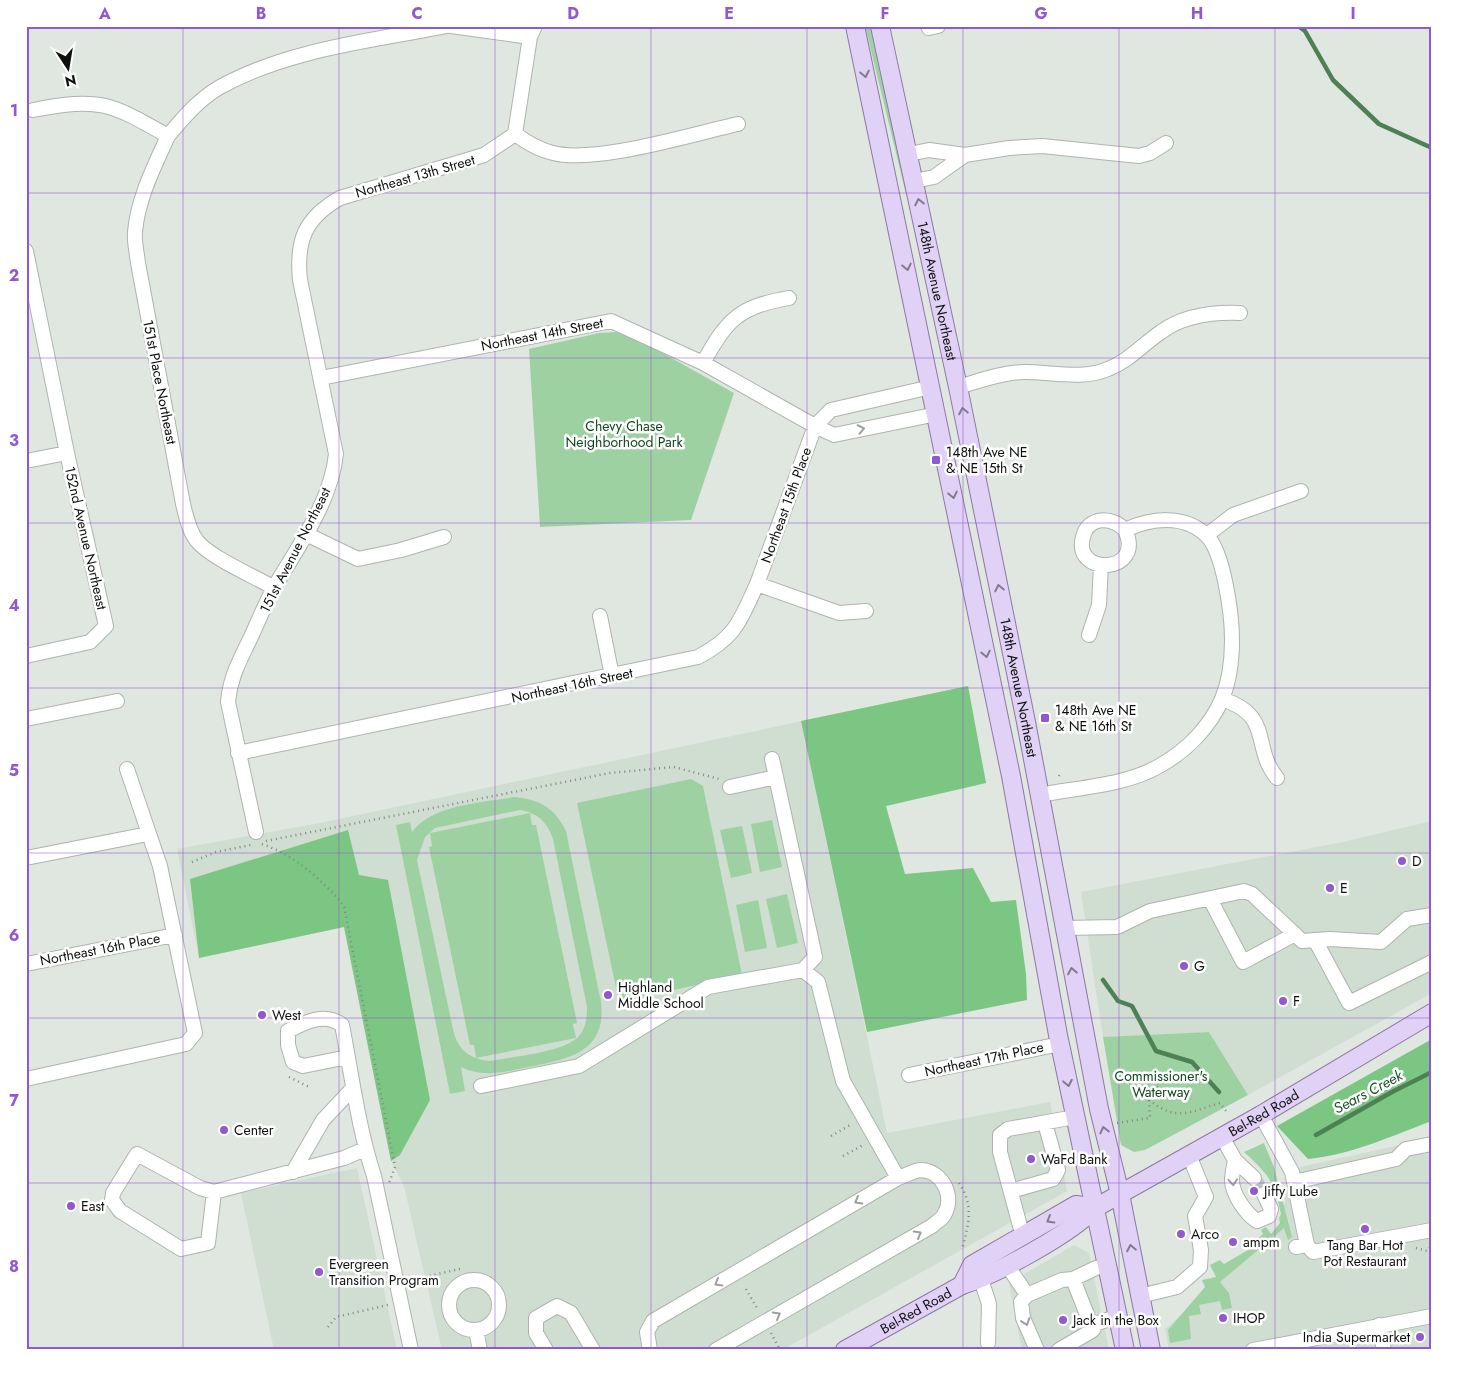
<svg xmlns="http://www.w3.org/2000/svg" width="1458" height="1376" viewBox="0 0 1458 1376" font-family="Jost,sans-serif">
<rect width="100%" height="100%" fill="#e0e6e0"/>
<!-- built -->
<path fill="#d0ddd1" d="M968 686 986 783 822 821 887 1133 1050 1102 1067 1191 782 1350H442L404 1186 391 1161 344 927 199 958 177 849 325 822Z
M1432 821V993L1248 1095 1209 1032 1103 1037 1081 892 1343 842Z
M1432 1138V1350H1169L1165 1329 1282 1226 1286 1191 1300 1167Z
M357 1168 397 1350H274L241 1193Z
M1074 1245 1089 1253 1109 1350H1022L1009 1283Z"/>
<!-- green -->
<path fill="#9ed1a2" fill-rule="evenodd" d="M865 26H875L919 237 917 239Z
M617 332 634 337 734 393 691 520 540 527 529 349 599 333Z
M691 779 703 786 742 975 619 1002 577 803Z
M514 797C539 799 555 808 566 831L601 1002C607 1053 568 1059 528 1067 504 1072 484 1078 461 1067L465 1091 450 1094 396 825 410 822 412 832C433 804 482 803 514 797ZM520 810C538 813 547 822 553 839L587 1007C587 1018 586 1028 579 1036 566 1052 511 1057 490 1061 471 1059 460 1052 454 1034L417 860 425 837 435 828Z
M530 813 532 825H536L577 1023 573 1024 576 1038 476 1058 474 1045H470L429 847 432 846 430 833Z
M772 820 782 867 760 872 751 824Z
M742 826 752 873 731 878 720 830Z
M787 894 798 943 777 948 766 899Z
M758 900 767 948 745 952 736 905Z
M1209 1032 1248 1095 1145 1150 1134 1152 1121 1145 1103 1037Z
M1264 1143 1274 1167 1292 1237 1288 1240 1284 1228 1220 1282 1229 1293 1232 1308 1222 1310 1220 1301 1199 1305 1201 1314 1189 1316 1191 1339 1170 1343 1168 1330 1205 1287 1202 1280 1216 1277 1210 1265 1220 1260 1224 1264 1255 1246 1257 1239 1263 1234 1261 1230 1266 1227 1271 1234 1280 1223 1279 1218 1281 1214C1274 1181 1269 1175 1244 1152Z"/>
<!-- forest -->
<path fill="#7cc683" d="M968 686 986 783 886 806 905 874 973 868 991 902 1016 900 1026 974 1027 1000 867 1032 801 721Z
M348 830 359 875 388 880 430 1100 400 1155 391 1161 344 927 199 958 190 879Z
M1432 1039V1121C1391 1136 1351 1155 1308 1159L1277 1126Z"/>
<g fill="none" stroke-linecap="round" stroke-linejoin="round">
<!-- stream -->
<path stroke="#4d8153" stroke-width="4.5" d="M1298 26 1305 31 1333 80 1379 124 1432 148
M1103 980 1118 1001 1132 1006 1156 1051 1192 1062 1219 1092
M1316 1135 1392 1092 1432 1072"/>
<!-- minor-tunnel -->
<path stroke="#c0c6c0" stroke-width="14" stroke-dasharray="14 7" stroke-linecap="butt" d="M1254 1178 1264 1194"/>
<!-- minor casing -->
<g stroke="#aeb4ae" stroke-width="16">
<path id="minor" d="M451 26 530 37 535 26
M928 26 929 28 938 26
M33 110C100 97 110 103 168 136 183 118 199 99 220 87 289 49 371 41 447 26
M515 134 530 37
M168 136C154 167 138 198 135 232 134 242 137 253 138 263L183 504C186 516 189 531 197 541 211 558 254 576 274 588
M909 154 929 150 965 155 1009 148 1042 146 1139 156 1150 153 1166 143
M914 181 934 177 965 155
M26 251 67 453 106 626 90 642 26 656
M703 363 815 426 834 435 937 414
M321 378 611 321 703 363C728 318 739 307 789 298
M958 387C979 381 1004 372 1025 372 1052 372 1082 380 1108 369 1129 361 1143 344 1161 332 1184 315 1213 312 1240 313
M26 461 67 453
M306 534 358 559 401 550 444 537
M1207 535 1233 515 1301 491
M757 584 815 426 831 410 931 387
M600 616 612 676
M1089 635 1099 605 1101 565
M1222 699C1274 716 1251 746 1277 778
M26 719 117 701
M238 753 698 657C736 637 740 621 757 584L839 613 866 611
M772 759 776 777
M1040 795C1079 787 1126 786 1161 765 1187 750 1210 727 1222 699 1229 682 1232 659 1232 640 1232 616 1224 551 1206 535 1184 514 1151 518 1125 530 1112 516 1088 516 1083 537 1072 577 1146 574 1125 530
M256 832 228 702C230 678 239 662 249 641 258 623 265 603 275 586 299 545 331 502 336 454L300 280C296 240 305 218 340 198L484 155 515 134C526 142 540 150 553 153 596 164 692 134 738 124
M26 858 148 834
M1210 899 1243 962 1295 934
M1064 928 1117 927 1150 911 1244 891 1252 894 1302 941 1330 939 1381 942 1407 919 1432 915
M1315 940 1349 1003 1432 962
M26 964 175 935
M803 970 818 982 843 1081 898 1178
M348 1057 303 1066 293 1062 288 1045V1031C305 1022 325 1012 342 1025 352 1076 358 1127 374 1176L411 1350
M909 1075 1060 1044
M26 1079 186 1044 195 1033 160 866 127 769
M481 1086 579 1066 708 987 803 970 815 957 776 777 730 787
M1261 1115 1292 1172 1307 1245
M1222 1137 1235 1160
M293 1172 323 1120 353 1088
M1254 1178 1235 1160C1234 1166 1232 1174 1232 1180 1232 1194 1246 1214 1257 1221L1269 1216 1271 1209 1264 1194
M1294 1182 1396 1159 1406 1149 1432 1144
M1011 1191 1053 1179 1058 1170 1045 1123
M214 1192 208 1243 181 1249 120 1211 112 1200 113 1193 137 1154 200 1188 214 1192 344 1158 365 1149
M1025 1235 1020 1226 1000 1152V1135L1008 1129 1075 1117
M1296 1247 1307 1245 1313 1252 1432 1230
M1007 1265 1027 1295
M981 1279 989 1304 988 1343
M1073 1279 1093 1330
M449 1305a25 25 0 1 1 50 0a25 25 0 1 1-50 0Z
M1140 1296 1177 1287 1200 1267 1201 1250 1195 1216 1206 1197 1189 1155
M1379 1325 1384 1350
M476 1330 480 1350
M546 1350 536 1333V1318L557 1306 571 1313 593 1350
M650 1350 647 1332 653 1321 898 1178C905 1176 914 1170 921 1170 943 1171 955 1197 944 1215 942 1219 936 1222 932 1226L716 1350
M1037 1350 1023 1318 1021 1302 1027 1295 1062 1280 1073 1279 1096 1268 1108 1265
M1059 1350 1093 1330 1095 1324 1118 1316
M1253 1350 1432 1316"/>
</g>
<!-- major casing -->
<g stroke="#8a7aa1" stroke-width="20">
<g id="major">
<path d="M855 26 1011 776 1058 1035 1125 1350"/>
<path id="s1" d="M880 26 958 387 1026 722 1099 1109 1120 1194 1151 1350"/>
<path d="M962 1285 972 1265 1076 1205 1095 1208"/>
<path id="s2" d="M845 1350 962 1285C997 1274 1070 1234 1095 1208L1261 1115 1432 1013"/>
</g>
</g>
<!-- path -->
<path stroke="#838783" stroke-width="2.5" stroke-dasharray="1 4" stroke-linecap="butt" d="M1059 776 1060 774
M266 841 610 773 674 767 719 779
M262 844C294 855 323 880 344 906L395 1167 389 1183
M192 862 216 852 251 845
M289 1077 309 1087
M1174 1099 1159 1087 1147 1086 1149 1100C1177 1122 1189 1112 1220 1103L1226 1111
M1117 1123 1150 1118 1149 1100
M831 1136 852 1124
M843 1156 865 1144
M959 1183C975 1207 968 1225 962 1250
M1416 1248 1431 1252 1429 1244
M420 1278 464 1268
M746 1289 758 1310
M328 1327 336 1317 388 1305
M771 1333 780 1350"/>
<!-- minor -->
<use href="#minor" stroke="#fff" stroke-width="14"/>
<!-- major -->
<use href="#major" stroke="#e1d1f6" stroke-width="18"/>
</g>
<!-- one-way arrows -->
<defs><path id="oneway-chevron" d="M-2-3.5L2.5 0L-2 3.5" fill="none" stroke-width="1.6" stroke-linecap="round" stroke-linejoin="round" transform="scale(1.25)"/></defs>
<g stroke="#827a8e">
<use href="#oneway-chevron" transform="translate(865 74) rotate(78)"/>
<use href="#oneway-chevron" transform="translate(919 202) rotate(-102)"/>
<use href="#oneway-chevron" transform="translate(907 267) rotate(78)"/>
<use href="#oneway-chevron" transform="translate(963 411) rotate(-101)"/>
<use href="#oneway-chevron" transform="translate(953 495) rotate(78)"/>
<use href="#oneway-chevron" transform="translate(999 588) rotate(-102)"/>
<use href="#oneway-chevron" transform="translate(986 654) rotate(78)"/>
<use href="#oneway-chevron" transform="translate(1072 971) rotate(-101)"/>
<use href="#oneway-chevron" transform="translate(1068 1083) rotate(79)"/>
<use href="#oneway-chevron" transform="translate(1104 1130) rotate(-103)"/>
<use href="#oneway-chevron" transform="translate(1050 1220) rotate(150)"/>
<use href="#oneway-chevron" transform="translate(1131 1248) rotate(-101)"/>
</g>
<g stroke="#9f9f9f">
<use href="#oneway-chevron" transform="translate(861 429) rotate(-12)"/>
<use href="#oneway-chevron" transform="translate(1233 1182) rotate(86)"/>
<use href="#oneway-chevron" transform="translate(858 1201) rotate(150)"/>
<use href="#oneway-chevron" transform="translate(918 1234) rotate(-30)"/>
<use href="#oneway-chevron" transform="translate(718 1283) rotate(150)"/>
<use href="#oneway-chevron" transform="translate(777 1315) rotate(-30)"/>
<use href="#oneway-chevron" transform="translate(1026 1322) rotate(70)"/>
</g>
<!-- grid -->
<path fill="none" stroke="#9258cf" stroke-width="1" stroke-opacity="0.55" d="M183 26V1350M339 26V1350M495 26V1350M651 26V1350M807 26V1350M963 26V1350M1119 26V1350M1275 26V1350M26 193H1432M26 358H1432M26 523H1432M26 688H1432M26 853H1432M26 1018H1432M26 1183H1432"/>
<!-- markers -->
<g fill="#9258cf" stroke="#fff" stroke-width="2">
<rect x="931" y="455" width="10" height="10" rx="2.5"/>
<rect x="1040" y="713" width="10" height="10" rx="2.5"/>
<circle cx="1402" cy="861" r="5"/>
<circle cx="1330" cy="888" r="5"/>
<circle cx="1184" cy="966" r="5"/>
<circle cx="608" cy="995" r="5"/>
<circle cx="1283" cy="1001" r="5"/>
<circle cx="262" cy="1015" r="5"/>
<circle cx="224" cy="1130" r="5"/>
<circle cx="1031" cy="1159" r="5"/>
<circle cx="1254" cy="1191" r="5"/>
<circle cx="71" cy="1206" r="5"/>
<circle cx="1365" cy="1229" r="5"/>
<circle cx="1181" cy="1234" r="5"/>
<circle cx="1233" cy="1242" r="5"/>
<circle cx="319" cy="1272" r="5"/>
<circle cx="1223" cy="1318" r="5"/>
<circle cx="1063" cy="1320" r="5"/>
<circle cx="1420" cy="1337" r="5"/>
</g>
<g text-anchor="middle" stroke-width="5" stroke-linejoin="round" paint-order="stroke">
<!-- street labels -->
<g font-size="14" fill="#0e100e" stroke="#fff">
<text transform="translate(415 176) rotate(-16)" y="5">Northeast 13th Street</text>
<text dy="5" stroke="none"><textPath href="#s1" startOffset="271">148th Avenue Northeast</textPath></text>
<text transform="translate(542 334) rotate(-11)" y="5">Northeast 14th Street</text>
<text transform="translate(160 382) rotate(79)" y="5">151st Place Northeast</text>
<text transform="translate(786 505) rotate(-70)" y="5">Northeast 15th Place</text>
<text transform="translate(86 538) rotate(77)" y="5">152nd Avenue Northeast</text>
<text transform="translate(295 550) rotate(-63)" y="5">151st Avenue Northeast</text>
<text transform="translate(572 685) rotate(-12)" y="5">Northeast 16th Street</text>
<text dy="5" stroke="none"><textPath href="#s1" startOffset="676">148th Avenue Northeast</textPath></text>
<text transform="translate(100 949) rotate(-11)" y="5">Northeast 16th Place</text>
<text transform="translate(984 1059) rotate(-12)" y="5">Northeast 17th Place</text>
<text dy="5" stroke="none"><textPath href="#s2" startOffset="482">Bel-Red Road</textPath></text>
<text dy="5" stroke="none"><textPath href="#s2" startOffset="81">Bel-Red Road</textPath></text>
</g>
<!-- park labels -->
<g font-size="14" fill="#10451a" stroke="#fff">
<text x="624" y="431">Chevy Chase<tspan x="624" dy="16">Neighborhood Park</tspan></text>
<text x="1161" y="1081">Commissioner's<tspan x="1161" dy="16">Waterway</tspan></text>
</g>
<!-- poi labels -->
<g font-size="14" fill="#0e100e" stroke="#fff" text-anchor="start">
<text x="946" y="457">148th Ave NE<tspan x="946" dy="16">&amp; NE 15th St</tspan></text>
<text x="1055" y="715">148th Ave NE<tspan x="1055" dy="16">&amp; NE 16th St</tspan></text>
<text x="1412" y="866">D</text>
<text x="1340" y="893">E</text>
<text x="1194" y="971">G</text>
<text x="618" y="992">Highland<tspan x="618" dy="16">Middle School</tspan></text>
<text x="1293" y="1006">F</text>
<text x="272" y="1020">West</text>
<text x="234" y="1135">Center</text>
<text x="1041" y="1164">WaFd Bank</text>
<text x="1264" y="1196">Jiffy Lube</text>
<text x="81" y="1211">East</text>
<text x="1191" y="1239">Arco</text>
<text x="1243" y="1247">ampm</text>
<text x="1365" y="1250" text-anchor="middle">Tang Bar Hot<tspan x="1365" dy="16">Pot Restaurant</tspan></text>
<text x="329" y="1269">Evergreen<tspan x="329" dy="16">Transition Program</tspan></text>
<text x="1233" y="1323">IHOP</text>
<text x="1073" y="1325">Jack in the Box</text>
<text x="1410" y="1342" text-anchor="end">India Supermarket</text>
</g>
<!-- water labels -->
<g font-size="15" font-style="italic" fill="#1c5025" stroke="#fff">
<text transform="translate(1368 1092) rotate(-28)" y="5">Sears Creek</text>
</g>
</g>
<!-- border -->
<rect width="1458" height="1376" fill="none" stroke="#ffffff" stroke-width="55"/>
<!-- north arrow -->
<g transform="translate(68 68) rotate(168)" stroke="#ffffff" stroke-width="4" paint-order="stroke">
<path d="M0-4L9 19L0 12L-9 19Z" fill="#0e100e"/>
<text y="-8" font-size="14" font-weight="bold" text-anchor="middle" fill="#0e100e">N</text>
</g>
<rect x="28" y="28" width="1402" height="1320" fill="none" stroke="#9258cf" stroke-width="2"/>
<g font-size="16" text-anchor="middle" font-weight="bold" fill="#9258cf">
<text x="105" y="19">A</text>
<text x="261" y="19">B</text>
<text x="417" y="19">C</text>
<text x="573" y="19">D</text>
<text x="729" y="19">E</text>
<text x="885" y="19">F</text>
<text x="1041" y="19">G</text>
<text x="1197" y="19">H</text>
<text x="1353" y="19">I</text>
<text x="14" y="116">1</text>
<text x="14" y="281">2</text>
<text x="14" y="446">3</text>
<text x="14" y="611">4</text>
<text x="14" y="776">5</text>
<text x="14" y="941">6</text>
<text x="14" y="1106">7</text>
<text x="14" y="1272">8</text>
</g>
</svg>
